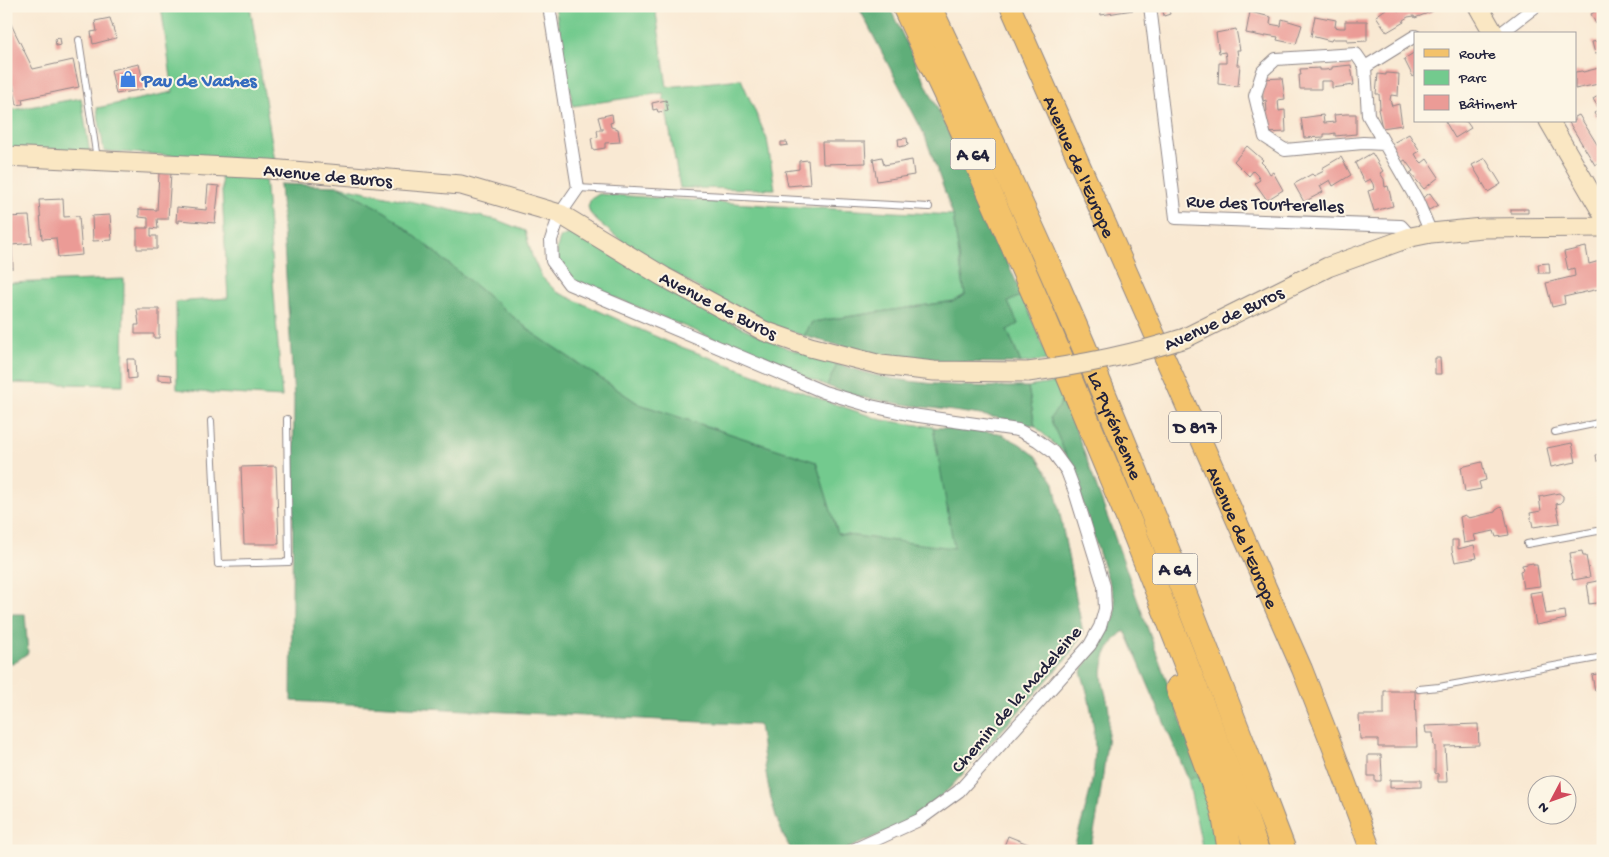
<svg xmlns="http://www.w3.org/2000/svg" width="1609" height="857" viewBox="0 0 1609 857" font-family="'Gochi Hand',sans-serif">
<rect width="100%" height="100%" fill="#fcf5e5"/>
<filter id="ink" filterUnits="userSpaceOnUse"><feTurbulence type="fractalNoise" baseFrequency=".02" numOctaves="2"/><feDisplacementMap in="SourceGraphic" scale="10" xChannelSelector="R" yChannelSelector="G"/><feConvolveMatrix kernelMatrix="1 2 1 2 8 2 1 2 1" color-interpolation-filters="sRGB"/></filter>
<filter id="wash" filterUnits="userSpaceOnUse"><feTurbulence type="fractalNoise" baseFrequency=".0096" numOctaves="4" result="noise"/><feDisplacementMap in="SourceGraphic" scale="20" xChannelSelector="R" yChannelSelector="G"/><feGaussianBlur stdDeviation="1.12" result="paint"/><feColorMatrix in="noise" values="0 0 0 0 0 0 0 0 0 0 0 0 0 0 0 0 0 1.4 0 .05"/><feComposite in="paint" operator="in"/></filter>
<g filter="url(#wash)">
<rect width="100%" height="100%" fill="#f9e9d3"/>
<!-- green -->
<path fill="#73ca8e" stroke="#4a7664" d="M161 6H250L275 162 104 151 97 108 173 92Z
M555 6H655L667 87 741 79 767 139 775 189 680 188 663 93 573 106Z
M81 98 90 154 6 150V111Z
M221 174 265 176 282 397 199 392 177 389 176 302 228 298Z
M339 186 497 220 525 231 532 256 541 276 557 292 668 342 829 402 882 420 933 427 955 549 838 534 816 462 639 404 534 334 387 213Z
M599 194 778 206 953 215 965 295 954 301 812 322 804 336 767 323 720 301 628 246 597 221 590 213 588 206 591 199Z
M574 232 708 312 787 348 837 364 827 386 571 279C560 266 552 254 561 237Z
M124 279 123 385 7 383 6 283Z
M1022 295 1049 360 1021 363 1007 329 1018 324 1008 302Z
M1058 382C1066 400 1063 403 1050 418L1066 455 1035 426 1028 387Z
M1201 776 1223 851H1203L1188 779Z"/>
<!-- forest -->
<path fill="#5eae79" stroke="#40685a" d="M858 6H889L967 171 1022 295 1008 302 1018 324 1007 330 1021 363 912 362 874 355 804 336 812 322 954 301 965 295 953 215 925 136Z
M280 184 339 186 387 213 534 334 639 404 816 462 838 534 954 548 933 427 999 433 1020 444 1036 456 1054 483 1083 633 1067 658 950 788 930 806 908 822 843 851H792C768 813 766 768 759 725L291 701 294 398Z
M837 364C849 367 862 372 874 375 925 386 976 387 1028 387L1035 426C981 412 926 409 871 399 856 397 841 391 827 386Z
M1063 394 1201 776 1188 779 1125 630C1114 639 1106 650 1103 665 1099 681 1109 698 1109 714 1109 734 1105 755 1103 775 1099 801 1097 826 1089 851H1073C1080 826 1089 801 1093 775 1098 741 1092 704 1081 672L1115 616V600L1066 455 1050 418 1059 407Z
M6 614H25L28 653 14 663H6Z"/>
<g id="blocks">
<!-- building -->
<path fill="#eb9b96" d="M1100 6H1132L1133 10 1101 15Z
M1162 6H1168L1170 14 1164 16Z
M1390 6H1395L1398 11 1406 6H1431L1433 11 1415 18 1414 16 1408 17 1403 20 1404 22 1387 32 1376 16Z
M1594 6H1603V21L1596 24 1591 14 1596 11Z
M1250 12 1271 17 1270 24 1275 25 1281 26 1282 19 1302 25 1296 44 1277 40 1278 37 1266 35V37L1246 33Z
M6 14 33 69 73 60 79 87 22 99 23 104 17 105 13 84 6 85Z
M1315 16 1336 20 1335 27 1340 28H1345V21H1367V41L1347 42V39H1332L1331 41 1311 36Z
M110 18 116 38 93 44 91 32 97 31 95 21Z
M1236 29 1240 50H1237L1238 57 1237 65H1240L1238 86 1218 84 1219 63H1226V58L1225 52 1219 53 1216 33Z
M60 38 61 45 56 46 55 39Z
M1598 41 1600 46 1603 45V52L1595 54 1592 42Z
M1415 52V76L1413 77 1404 59Z
M139 64 145 89 116 94 111 70Z
M1351 65 1354 85 1332 88V81H1321V89H1300L1299 75H1301L1300 69 1320 68V70H1325L1332 69V67Z
M1603 67V83L1575 89V72L1582 71 1583 72Z
M1386 73 1399 74 1398 96 1391 95 1390 100 1392 106 1399 104 1402 125 1382 128 1378 109 1380 108 1379 94H1376L1378 74 1386 75Z
M1282 78 1285 99 1278 100 1279 111 1285 110 1286 132 1265 133 1264 112H1267L1266 100 1263 101 1262 79Z
M1603 93V114L1597 118 1594 113 1600 110 1593 99Z
M666 100 668 111 658 112 657 109 653 110 652 103Z
M612 114 613 122 610 123 611 127 618 129 620 142 605 143V148L593 150 591 138 598 137 597 130H603V128H601L598 117Z
M1346 114H1356V134L1335 136V133L1330 134H1324V137L1304 138 1301 118 1323 115 1324 123 1335 122 1334 115Z
M1579 115 1603 154V160L1595 165 1568 121H1575V117Z
M1445 121H1466L1471 128 1455 138Z
M1409 134 1420 151 1415 154 1418 159 1422 163 1427 159 1439 177 1424 189 1410 173 1413 171 1405 160 1402 162 1391 144Z
M907 138 908 145 899 147 898 139Z
M781 142H787L788 145 781 146Z
M822 142H865L866 163 823 164Z
M1247 146 1263 160 1261 162 1266 167 1270 174 1273 172 1283 190 1267 200 1255 183 1260 180 1257 175 1253 171 1249 176 1234 161Z
M1372 153 1383 171 1380 173 1384 179 1385 187 1388 186 1393 206 1374 211 1368 191 1374 189 1373 184 1370 179 1364 182 1355 163Z
M882 157 884 165 912 160 914 175 877 181 873 159Z
M1341 157 1351 175 1333 186 1330 180 1320 186 1323 192 1304 202 1294 184 1312 174 1314 176 1324 171 1322 168Z
M1485 158 1501 184 1488 192 1472 165Z
M808 160 810 184 788 186 785 171 799 169V161Z
M159 173H171L168 219H157L158 229 151 228V236H157V249H137V228H148V218L139 217V209L157 210Z
M208 185 219 186 215 223 179 220V223L176 222 177 207 206 210Z
M1430 193 1438 205 1429 210 1421 199Z
M63 199 64 217 79 216 82 255 58 257 56 238 42 239 39 200Z
M1511 209H1528V213H1511Z
M110 215 112 240 93 241 92 216Z
M29 216 32 243 12 245 13 268H6V217Z
M1586 247 1589 264 1603 260V288L1564 297 1565 304 1552 307 1546 283 1575 276 1574 268 1568 270 1564 252Z
M1549 263 1550 273H1539L1538 264Z
M137 309H159V338H154V334H135V325H139Z
M1435 358H1440L1441 374H1435Z
M127 359H135L136 378 128 379Z
M158 374 171 375 172 381 158 380Z
M1572 443 1576 462 1551 467 1547 448Z
M1603 449V460L1597 461 1596 455 1600 454 1599 450Z
M1482 462 1486 480 1479 482 1481 489 1465 492 1461 467Z
M276 466 279 544H244L241 467Z
M1559 493 1563 496V499L1561 503 1556 504 1560 523 1533 527 1530 513 1541 511 1539 497Z
M1501 507 1504 510 1509 535 1496 537 1494 531 1474 535 1476 541 1464 543 1460 517 1465 515 1469 518 1495 512 1496 510Z
M1452 540H1458V549L1474 545 1477 558 1455 562 1452 550Z
M1582 551 1583 556H1586L1590 577 1573 580 1569 560 1571 559 1570 553Z
M1533 563 1534 565H1537L1540 586 1523 588 1520 571 1523 570 1522 565Z
M1602 580 1603 602 1589 604 1588 596H1589L1587 583Z
M1542 591 1546 614 1565 611 1566 619 1536 625 1530 593Z
M1603 673V689L1595 691 1592 675Z
M1384 691H1415L1417 747H1378V739H1360L1359 715H1384Z
M1478 724 1479 745 1445 746 1447 782H1438V774L1435 773V746H1434L1433 733H1426L1425 726Z
M1368 755H1381L1382 775H1381V781H1375V776H1368Z
M1390 780H1421V787L1390 788Z
M1008 836 1028 844 1025 851H1002Z"/>
</g>
</g>
<g filter="url(#ink)">
<use href="#blocks" fill-opacity="0" stroke="#8e8687" stroke-width="1"/>
<g fill="none" stroke-linecap="round" stroke-linejoin="round">
<!-- lane casing -->
<g stroke="#8e8687" stroke-width="8">
<path id="lane" d="M79 40 97 159
M578 188 929 207
M211 421 218 564 289 562 287 419
M1555 432 1603 422
M1527 544 1603 530
M1419 689 1439 687 1603 657"/>
</g>
<!-- street casing -->
<g stroke="#8e8687" stroke-width="14">
<path id="street" d="M549 6 578 188 560 214 551 240 552 261 569 284 824 392 871 406 912 415 1018 430 1037 440 1053 452 1067 471 1075 492 1104 586 1105 609 1100 627 1090 645 959 791 919 820 851 851
M1150 6 1176 218 1401 226 1411 237
M1500 34 1536 6
M1365 67 1415 36
M1385 144 1363 143 1285 150 1265 137 1255 96 1263 71 1276 59 1356 54 1365 67 1368 115 1417 200 1431 233"/>
</g>
<!-- secondary casing -->
<g stroke="#8e8687" stroke-width="21">
<path id="secondary" d="M1478 6 1494 34
M1549 121 1603 214
M6 156 269 169 461 185 560 214 664 277 764 331 810 347 881 365 934 371 1028 372
M1185 338 1328 267 1411 237 1431 233 1482 228 1603 227"/>
</g>
<!-- primary casing -->
<g stroke="#8e8687" stroke-width="22">
<g id="primary">
<path id="s1" d="M1010 6 1302 669 1334 751 1371 851"/>
</g>
</g>
<!-- highway casing -->
<g stroke="#8e8687" stroke-width="26">
<g id="highway">
<path d="M904 6 960 125 1038 303 1136 537 1240 801 1257 851"/>
<path id="s2" d="M929 6C973 101 1018 195 1060 291 1140 475 1212 663 1284 851"/>
<path d="M1178 688 1223 810 1230 851"/>
</g>
</g>
<!-- lane -->
<use href="#lane" stroke="#fff" stroke-width="6"/>
<!-- street -->
<use href="#street" stroke="#fff" stroke-width="12"/>
<!-- secondary -->
<use href="#secondary" stroke="#fae7c3" stroke-width="19"/>
<!-- primary -->
<use href="#primary" stroke="#f3c26a" stroke-width="20"/>
<!-- highway -->
<use href="#highway" stroke="#f3c26a" stroke-width="24"/>
<!-- secondary-bridge casing -->
<g stroke="#8e8687" stroke-width="21" stroke-linecap="butt">
<path id="secondary-bridge" d="M1028 372C1082 365 1132 355 1185 338"/>
</g>
<!-- secondary-bridge -->
<use href="#secondary-bridge" stroke="#fae7c3" stroke-width="19"/>
</g>
</g>
<!-- icons -->
<defs>
<g id="shop-bare" transform="scale(1.35)"><path d="M-5-2.5h2.3a2.7 3.5 0 0 1 5.4 0H5L5.5 6h-11ZM-1.5-2.5h3a1.5 2.3 0 0 0-3 0Z" fill="#3f7fe0" stroke="#fcf5e5" stroke-width="2.5" paint-order="stroke"/></g>
</defs>
<g fill-rule="evenodd">
<use href="#shop-bare" x="128" y="79"/>
</g>
<g text-anchor="middle" stroke-width="4" stroke-linejoin="round" paint-order="stroke">
<!-- shield labels -->
<g fill="#fcf5e5" stroke="#63616e" stroke-width="1">
<rect x="950.5" y="138.5" width="45" height="31" rx="4"/>
<rect x="1169" y="411.5" width="52" height="31" rx="4"/>
<rect x="1152.5" y="553.5" width="45" height="31" rx="4"/>
</g>
<g font-size="18" font-weight="bold" fill="#22223b">
<text x="973" y="160">A 64</text>
<text x="1195" y="433">D 817</text>
<text x="1175" y="575">A 64</text>
</g>
<!-- shop labels -->
<g font-size="19" font-weight="bold" fill="#366cbe" stroke="#fcf5e5" text-anchor="start">
<text x="142" y="86">Pau de Vaches</text>
</g>
<!-- street labels -->
<g font-size="19" fill="#22223b" stroke="#fcf5e5">
<text dy="7" stroke="none"><textPath href="#s1" startOffset="175">Avenue de l'Europe</textPath></text>
<text transform="translate(328 174) rotate(5)" y="7">Avenue de Buros</text>
<text transform="translate(1265 202) rotate(2)" y="7">Rue des Tourterelles</text>
<text transform="translate(719 304) rotate(27)" y="7">Avenue de Buros</text>
<text transform="translate(1223 317) rotate(-25)" y="7">Avenue de Buros</text>
<text dy="7" stroke="none"><textPath href="#s2" startOffset="459">La Pyrénéenne</textPath></text>
<text dy="7" stroke="none"><textPath href="#s1" startOffset="580">Avenue de l'Europe</textPath></text>
<text transform="translate(1015 698) rotate(-49)" y="7">Chemin de la Madeleine</text>
</g>
</g>
<!-- margin -->
<rect width="1609" height="857" fill="none" stroke="#fcf5e5" stroke-width="25"/>
<!-- legend -->
<rect x="1414" y="32" width="162" height="90" fill="#fcf5e5" stroke="#a5a1a1"/>
<rect x="1424" y="49" width="25" height="8" fill="#f3c26a" stroke="#a5a1a1"/>
<text x="1459" y="58" font-size="15" fill="#22223b">Route</text>
<rect x="1424" y="70" width="25" height="15" fill="#73ca8e" stroke="#a5a1a1"/>
<text x="1459" y="82" font-size="15" fill="#22223b">Parc</text>
<rect x="1424" y="95" width="25" height="15" fill="#eb9b96" stroke="#a5a1a1"/>
<text x="1459" y="108" font-size="15" fill="#22223b">Bâtiment</text>
<!-- north arrow -->
<g transform="translate(1552 800) rotate(229)"><circle r="24" fill="#fcf5e5" stroke="#a5a1a1"/>
<path d="M0-4L9 19L0 12L-9 19Z" fill="#d1495b"/>
<text y="-8" font-size="14" font-weight="bold" text-anchor="middle" fill="#22223b">N</text>
</g>
</svg>
